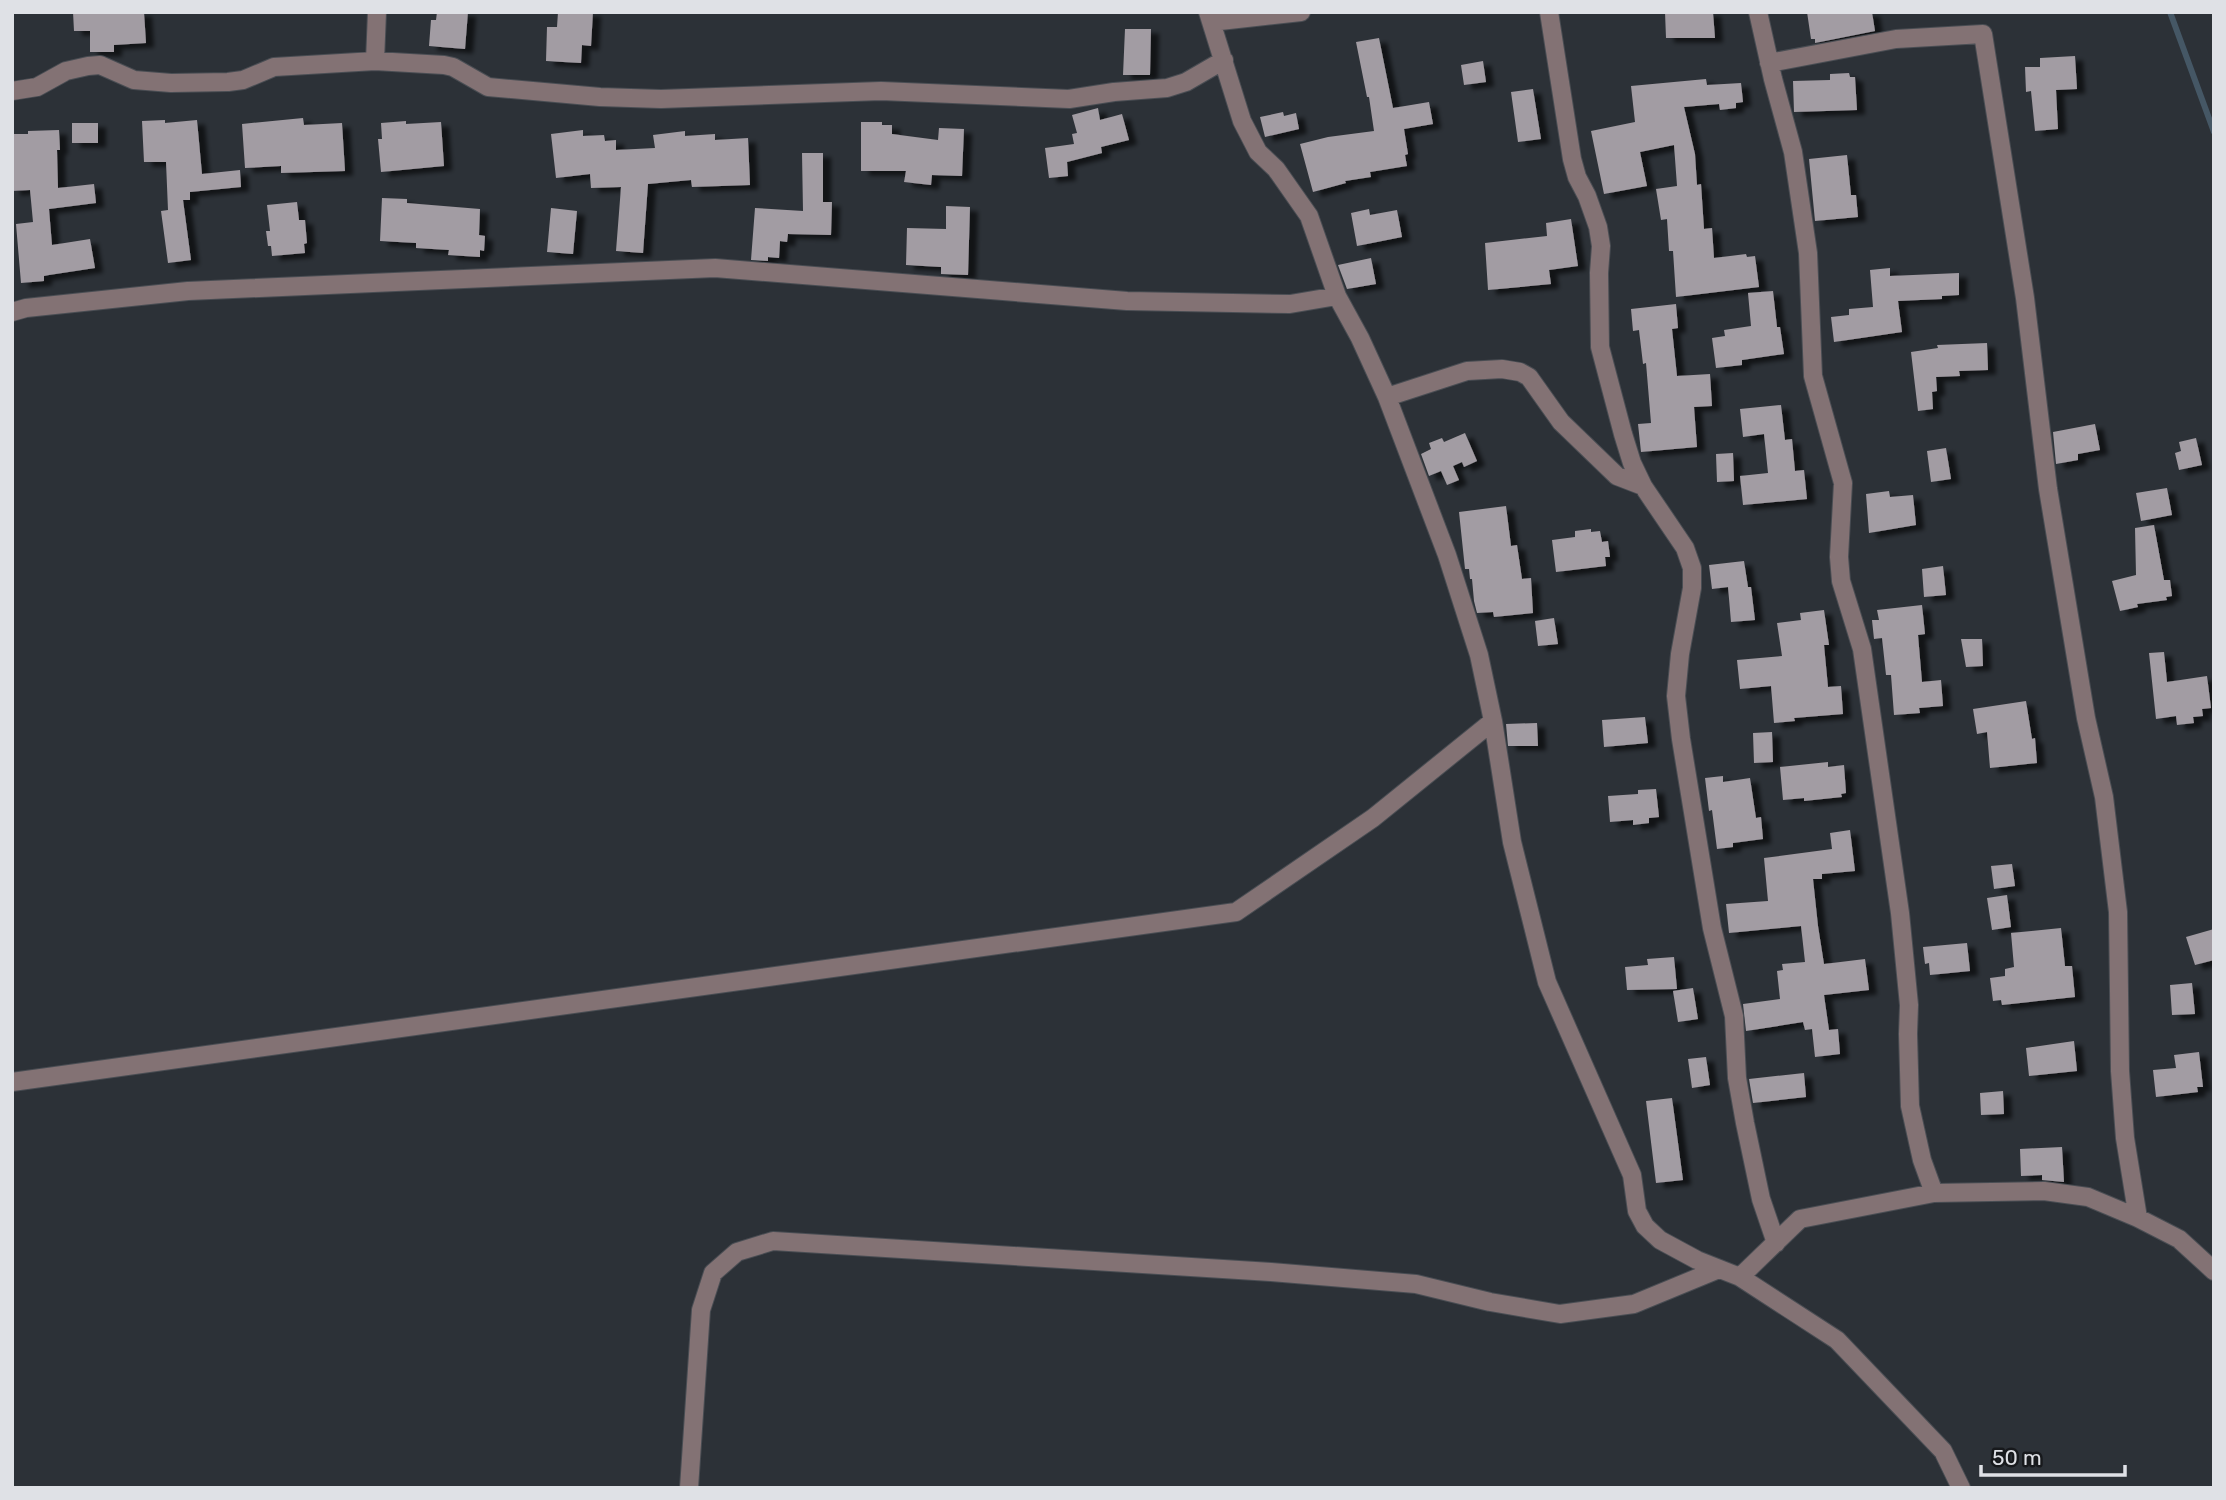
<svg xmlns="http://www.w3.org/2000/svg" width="2226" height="1500" viewBox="0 0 2226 1500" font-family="Rubik,sans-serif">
<defs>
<filter id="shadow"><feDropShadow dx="8" dy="4.5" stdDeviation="2" flood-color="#0009"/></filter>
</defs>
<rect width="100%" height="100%" fill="#2c3137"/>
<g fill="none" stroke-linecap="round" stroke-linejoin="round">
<!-- stream -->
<path stroke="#455765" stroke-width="6" d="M2170 12 2214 132"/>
</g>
<!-- building -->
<path fill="#a29ca3" filter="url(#shadow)" d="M73 12H144L146 43 114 45V52H90V31H74Z
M437 12H468L465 49 429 46 431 20H436Z
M558 12H593L591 46 582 45 581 63 546 61 547 27H557Z
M1665 12H1713L1715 38H1666Z
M1807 12H1872L1875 31 1815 43V39H1811Z
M1125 29H1151L1150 75H1123Z
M1379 38 1393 108 1429 102 1433 124 1404 129 1408 154 1405 155 1407 166 1370 172 1371 177 1345 181 1346 183 1313 192 1300 144 1328 137 1374 131 1369 97H1367L1356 42Z
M2075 56 2077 89 2056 90 2058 129 2035 131 2031 91 2026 92 2025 67H2040V58Z
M1483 61 1486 82 1464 85 1461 65Z
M1849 73 1850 77H1855L1857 110 1794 112 1793 81 1830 80V74Z
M1706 79 1707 85 1741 83 1743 102 1736 103V108L1720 110 1719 104 1684 107 1695 154 1697 185 1701 184 1704 229 1712 228 1714 258 1746 254 1747 257 1755 256 1759 287 1676 297 1673 251H1669L1667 219 1661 220 1656 189 1677 186 1674 145 1640 152 1647 186 1604 194 1591 131 1635 122 1631 86Z
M1533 89 1541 139 1518 142 1511 92Z
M1098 108 1100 120 1122 114 1129 140 1101 147 1102 153 1067 162 1068 176 1049 178 1045 148 1074 144 1072 134 1077 133 1072 115Z
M1283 112 1284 116 1296 113 1299 129 1265 137 1260 117Z
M303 118 304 125 342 123 345 171 281 173V166L245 168 242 124Z
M165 120V123L197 120 202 174 240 170 241 187 190 192V200H183L191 260 168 263 161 211 168 210 166 162H144L142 121Z
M406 121V124L441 122 444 166 381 172 378 139H382L381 123Z
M861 122H882V125H892V134L938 140 939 128 964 129 962 176 932 175 931 185 904 182 906 171H861Z
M72 123H98V143H72Z
M59 130 60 150H57L58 188 94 184 96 203 49 209 52 245 90 239 95 268 49 275 44 276V281L21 283 16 224 33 222 30 190 12 191V134H28V131Z
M583 130V136L604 135 605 141 616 140V150L655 148 653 135 685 131V136L715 134V140L748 138 750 185 692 187 691 180 648 184 643 253 616 251 621 187 591 188 590 174 556 178 551 134Z
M802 153H823V202H832L831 235 788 234 787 242 780 241 779 258 768 257V261L751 260 755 208 803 211Z
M1847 155 1851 195H1856L1858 217 1815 221 1809 159Z
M382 198 407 199V203L480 209 479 235 485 236 484 251 480 250V257L448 255 449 250 416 248V243L380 241Z
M297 202 299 220H305L307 243 304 244 305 253 272 256 271 246H268L266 231H270L267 205Z
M946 206 970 207 968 275 941 274V267L906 265 907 228 946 229Z
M551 208 577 211 573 254 547 252Z
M1369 209 1370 215 1397 210 1402 237 1357 246 1351 213Z
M1571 219 1578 266 1549 270 1551 284 1488 290 1485 243 1547 236 1546 223Z
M1371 258 1376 284 1347 289 1338 265Z
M1890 268V276L1959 273V295L1942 296V299L1898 301 1902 332 1834 342 1831 317 1849 315V309L1873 307 1870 270Z
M1773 291 1777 327H1780L1784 354 1742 360V365L1716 368 1712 338 1725 336 1724 330 1751 326 1748 293Z
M1676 304 1678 328 1672 329 1677 376 1710 374 1712 406 1694 407 1697 447 1641 452 1638 424 1651 423 1646 363 1643 364 1639 330 1633 331 1631 309Z
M1987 343 1988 370 1959 371 1960 376 1936 377 1937 391 1932 392 1933 409 1918 411 1911 352 1938 348 1937 345Z
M1781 405 1785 440 1792 439 1795 471 1804 470 1807 499 1743 505 1740 476 1768 473 1764 434 1743 437 1740 409Z
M2095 424 2100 450 2078 454V460L2056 464 2053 432Z
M1465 433 1477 461 1464 467 1462 462 1453 466 1459 480 1447 485 1441 471 1429 476 1421 454 1431 449 1429 443 1442 438 1444 442Z
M2196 438 2202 465 2179 470 2175 453 2181 451 2179 442Z
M1946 448 1951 479 1931 482 1927 451Z
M1733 453 1734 481 1717 482 1716 454Z
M2167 488 2172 515 2141 521 2136 493Z
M1889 491 1890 497 1913 495 1916 525 1869 533 1866 494Z
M1506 506 1511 546 1517 545 1522 579 1531 578 1533 613 1494 617 1493 612 1477 613 1474 601 1472 579H1470L1469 569H1465L1459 512Z
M2154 525 2164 580H2170L2172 596 2166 597 2167 600 2137 604 2138 607 2120 611 2112 581 2136 575 2135 528Z
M1591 529V532L1600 531 1602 542 1608 541 1610 557H1605L1606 566 1556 572 1552 540 1575 537V531Z
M1744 561 1748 587H1751L1755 620 1731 622 1728 587 1712 589 1709 565Z
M1943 566 1946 595 1924 597 1922 569Z
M1922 605 1925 634 1918 635 1922 682 1941 680 1943 706 1919 708 1920 713 1894 715 1891 675H1886L1882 638 1874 639 1872 620H1879L1877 610Z
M1824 610 1829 645H1824L1828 687 1841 686 1843 714 1794 718 1795 721 1774 723 1771 686 1740 689 1737 660 1782 656 1777 623 1801 620 1800 613Z
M1554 618 1558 644 1538 646 1535 621Z
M1961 639H1982L1983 666 1966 667Z
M2164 652 2167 682 2207 676 2211 708 2202 709 2203 716 2193 717 2194 723 2177 725 2176 716 2156 719 2149 653Z
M2026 701 2032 739 2035 738 2037 763 1990 768 1987 732 1977 734 1973 709Z
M1645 717 1648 743 1604 747 1602 720Z
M1537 723 1538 746H1508L1506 724Z
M1772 732 1773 762 1754 763 1753 733Z
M1828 762V767L1844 765 1846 793 1841 794 1842 797 1804 801V798L1783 800 1780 767Z
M1723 776V782L1750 778 1756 818 1761 817 1763 839 1733 843V847L1717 849 1712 810 1709 811 1705 778Z
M1656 789 1659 817 1649 818V823L1633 825V820L1610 822 1608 796 1638 794V790Z
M1850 830 1855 871 1822 874V879H1813L1818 926 1824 964 1865 959 1869 990 1824 995 1829 1030 1838 1029 1840 1054 1815 1057 1812 1029 1805 1030 1803 1022 1746 1031 1743 1004 1780 999 1777 971 1783 970 1782 964 1805 962 1801 926 1729 933 1726 904 1768 901 1764 858 1832 849 1830 833Z
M2012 864 2015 886 1994 889 1991 866Z
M2007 895 2011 927 1992 930 1987 898Z
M2061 928 2065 966H2072L2075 997 2002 1005 2001 1000 1993 1001 1990 978 2005 976V969L2014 967 2011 933Z
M2214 929V960L2195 965 2186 937Z
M1967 943 1970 971 1930 975 1929 963 1925 964 1923 947Z
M1674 957 1677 989 1627 990 1625 967 1648 965 1647 959Z
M2192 983 2195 1014 2172 1015 2170 985Z
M1693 988 1698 1019 1678 1022 1673 991Z
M2074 1041 2077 1071 2029 1076 2026 1048Z
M2199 1052 2203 1087H2197L2198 1092 2156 1097 2153 1070 2176 1068 2174 1055Z
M1706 1057 1710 1085 1692 1088 1688 1059Z
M1804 1073 1806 1097 1753 1103 1749 1079Z
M2003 1091 2004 1114 1981 1115 1980 1093Z
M1672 1098 1683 1180 1656 1183 1646 1101Z
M2062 1147 2064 1182 2042 1180V1175L2021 1176 2020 1149Z"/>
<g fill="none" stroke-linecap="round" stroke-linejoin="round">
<!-- minor casing -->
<g stroke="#494d53" stroke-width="20">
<path id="minor" d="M1208 12 1242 121 1258 152 1276 169 1309 216 1337 296 1360 338 1387 397 1447 555 1479 655 1493 721 1512 842 1547 982 1632 1175 1637 1211 1645 1226 1660 1240 1697 1260 1740 1277 1837 1340 1943 1451 1961 1488
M1549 12 1572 159 1577 177 1587 196 1598 227 1601 246 1599 273 1600 347 1623 434 1632 463 1643 486 1685 548 1692 568V588L1680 654 1676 696 1681 739 1712 928 1734 1016 1737 1078 1745 1123 1761 1199 1776 1243
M1758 12 1773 79 1793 152 1808 253 1813 376 1843 483 1839 557 1841 581 1862 649 1900 913 1909 1005 1908 1034 1910 1106 1922 1160 1934 1193
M1211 22 1301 12
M375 61 377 12
M1769 63 1896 39 1983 34 2025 298 2048 489 2086 718 2104 797 2118 912 2120 1071 2125 1138 2138 1218
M12 91 37 87 66 71 88 66 100 65 134 80 171 83 228 82 243 80 274 67 375 61 444 65 453 67 488 87 600 97 661 99 881 91 1069 99 1114 92 1167 88 1186 82 1224 60
M12 312 26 308 188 291 715 268 1127 301 1290 304 1337 296
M1387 397 1467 371 1502 369 1520 372 1529 377 1561 422 1617 476 1643 486
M12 1082 1236 912 1373 818 1493 721
M1740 1277 1800 1219 1934 1193 2044 1191 2088 1197 2138 1218 2179 1239 2214 1271
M689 1488 701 1310 713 1273 737 1252 773 1241 1271 1272 1416 1284 1490 1302 1560 1314 1634 1304 1719 1269"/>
</g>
<!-- minor -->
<use href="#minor" stroke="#837274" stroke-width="18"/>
</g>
<!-- border -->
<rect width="2226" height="1500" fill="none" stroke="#dfe1e6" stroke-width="28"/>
<!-- scale -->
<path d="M1981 1465v10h144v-10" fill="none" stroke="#dfe1e6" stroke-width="3.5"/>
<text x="1992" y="1465" font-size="21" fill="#dfe1e6" stroke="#17191c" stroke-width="5" paint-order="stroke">50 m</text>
</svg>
